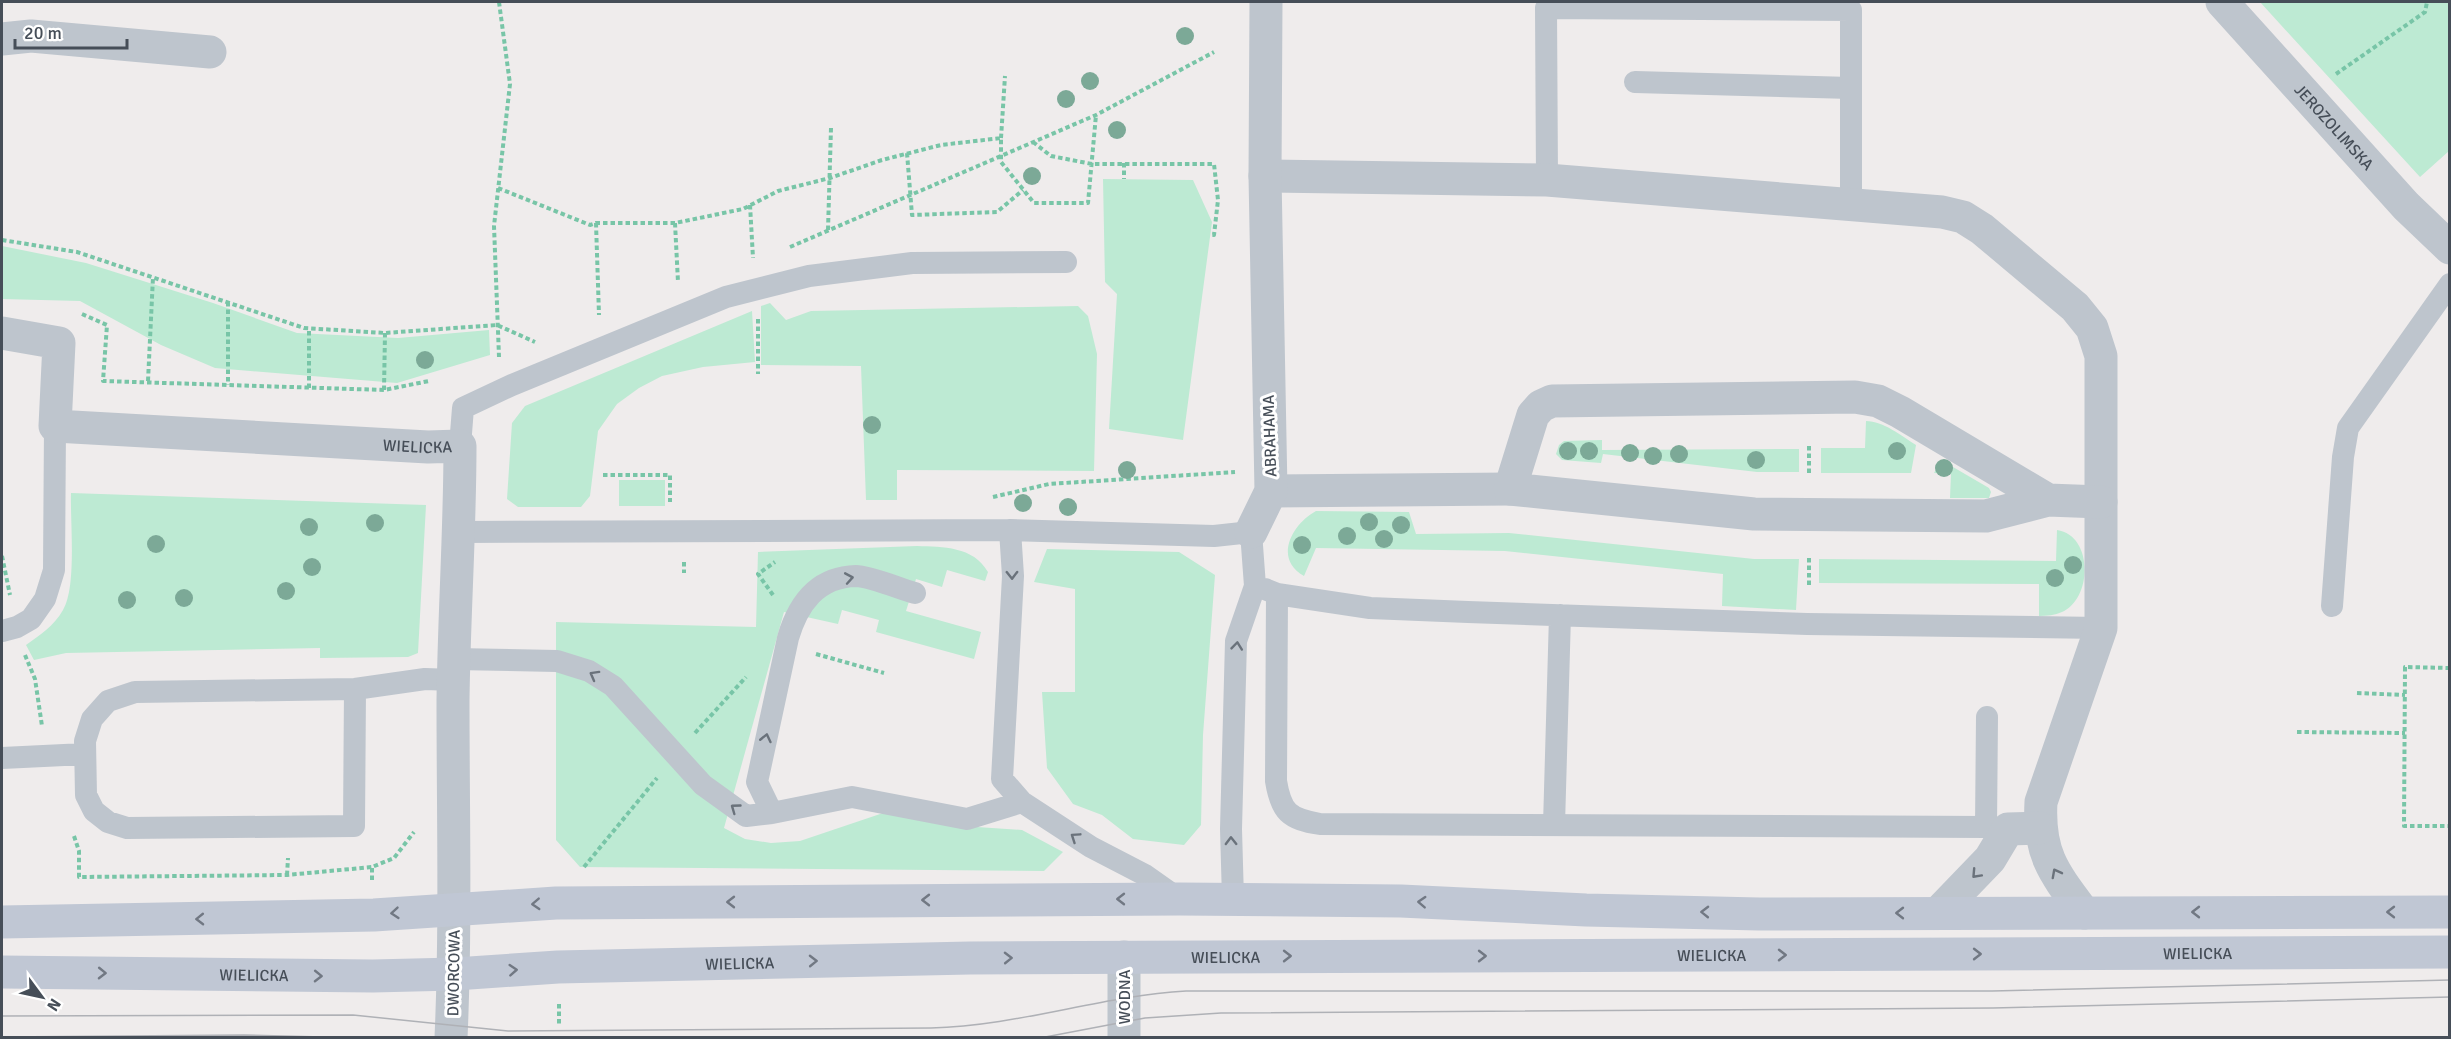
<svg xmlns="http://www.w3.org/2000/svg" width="2451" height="1039" viewBox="0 0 2451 1039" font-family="Signika,sans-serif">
<rect width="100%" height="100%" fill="#efecec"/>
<!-- green -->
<path fill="#bdead3" d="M2260 2H2449V151L2420 177Z
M1103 179 1193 180 1212 222 1183 440 1109 429 1117 294 1105 282Z
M2 246 86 263 213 303 297 333 398 338 489 330 490 355 397 383 215 368 161 345 80 301 2 299Z
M770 303 786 320 811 311 1078 306 1088 316 1097 354 1094 471 897 470V500H866L861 366 761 365V306Z
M752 311 755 362 703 367 662 376 639 388 617 404 598 431 590 496 581 507H518L507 499 512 423 525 406Z
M1866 421C1883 421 1902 436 1916 445L1911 473H1821V448H1865Z
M1602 440V450L1799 449V472H1757L1603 454 1601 463 1562 460 1556 454 1559 445 1564 441Z
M1941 460 1989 488 1991 492 1989 498H1950L1951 474 1934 473Z
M619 480H665V506H619Z
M71 493 426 505 418 653 408 657 320 658V648L66 653 34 660 26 645C40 635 54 626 63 610 77 587 70 521 71 493Z
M1316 511 1409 512 1416 534 1509 533 1754 559H1799L1796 610 1722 606 1723 574 1505 551 1316 548 1304 576C1273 559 1292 524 1316 511Z
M2057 530C2093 535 2093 598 2062 612 2055 615 2047 616 2039 616V584L1819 583V559L2056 561Z
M917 546C943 547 973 546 988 572L985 581 947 570 942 587 916 579 906 611 981 632 974 659 876 632 879 620 842 610 838 624 784 612 724 828 745 839 771 843 800 841 889 811 962 826 1022 830 1063 852 1044 871 580 867 556 840V622L756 627 758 552Z
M1047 549 1179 552 1215 575 1203 735 1201 825 1184 845 1133 839 1102 815 1073 804 1047 768 1042 692H1075V589L1034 582Z"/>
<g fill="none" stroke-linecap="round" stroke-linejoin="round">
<!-- path -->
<path stroke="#78c5a7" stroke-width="4" stroke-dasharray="4.5 3" stroke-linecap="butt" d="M499 2 510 84 494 226 499 357
M2336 74 2425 12 2427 2
M1001 138 1005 76
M1033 142 1051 156 1092 164H1214L1218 200 1214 235 1210 234
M907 153 912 215 997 212 1023 190
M1124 163V179
M498 188 590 225 596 223H675L743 209 778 191 830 178 882 160 941 145 1001 138V162L1034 203H1088L1096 115
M750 205 753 258
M596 223 599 315
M675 223 678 282
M828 230 831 128
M2 240 77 252 304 328 385 333 497 325 535 342
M790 247 1096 115 1214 52
M228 302V385
M82 314 107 325 103 381 384 390 429 381
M758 319V374
M148 381 153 277
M309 388V329
M384 390 385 333
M1809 473V445
M603 475H670V502
M993 497 1049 484 1235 472
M2 556 10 595
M684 562V573
M1809 585V556
M773 595 758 574 775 562
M816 654 884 673
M25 655 35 679 42 726
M2450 668 2405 667 2404 826H2450
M2357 693 2405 695
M2297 732 2405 733
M695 733 746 677
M74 836 79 851V877L287 875 372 867
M584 867 657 778
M287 875 288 858
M372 880V867L394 858 414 832
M559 1004V1025"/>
<!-- service -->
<path stroke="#bec5cd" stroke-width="22" d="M1635 82 1851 88
M1547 180 1546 8 1851 10V204
M460 446 463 408 512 385 726 297 809 276 912 263 1066 262
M1010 530 1013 576 1002 779 1022 802 1091 847 1145 875 1179 899
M460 532 1010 530 1214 536 1251 532 1255 586 1236 641 1231 829 1233 899
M1265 589 1277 594 1370 608 1468 612 1807 624 2101 628
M1277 594 1276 781C1281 812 1289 819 1320 824L1986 827 2008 829
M2332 606 2343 457 2348 428 2450 284
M2 631 17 627 31 619 45 599 54 570 55 426
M454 659 557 661 589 671 613 686 703 785 746 816 772 813 852 797 967 819 1022 802
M355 689 354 826 127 828 108 822 94 811 86 795 85 741 92 719 108 701 135 692 355 689 425 679 454 680
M2 758 85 754
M772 813 757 782 788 638C798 604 817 577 856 576 869 576 901 589 915 593
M1554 825 1560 615
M1986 827 1987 717"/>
<!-- minor -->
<g stroke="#bec5cd" stroke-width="33">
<path id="s1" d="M2222 2 2406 206 2450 248"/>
<path d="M2 39 31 36 210 52"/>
<path d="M1265 176 1547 180 1942 212 1963 217 1982 229 2075 307 2092 328 2101 356V628L2041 802C2038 854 2054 873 2084 913"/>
<path id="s2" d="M2 333 59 343 55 426 428 447 460 446C460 531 454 616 453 701 453 813 456 926 451 1038"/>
<path d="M1271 491 1510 489"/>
<path d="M2048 500 1986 516 1754 514 1510 489 1533 415 1541 406 1552 401 1855 397 1878 401 1900 412 2048 500 2101 502"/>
<path d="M1251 532 1271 491 1265 176 1266 2"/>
<path d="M1938 913 1990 859 2008 829 2040 828"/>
<path d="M1124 957V1038"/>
</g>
<!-- secondary -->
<g stroke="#c0c7d4" stroke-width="33">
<path d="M2 922 374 915 556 903 1179 899 1401 901 1586 910 1759 914 2450 912"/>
<path id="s3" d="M2 972 373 976 455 974 558 967 970 958 2450 952"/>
</g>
<!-- tram -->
<path stroke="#afb1b6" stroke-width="1.5" d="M2 1016 353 1015 508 1031 931 1028C1018 1026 1100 996 1186 991H1992L2450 980
M2 1037 244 1035 362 1038
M1040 1038 1145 1018 1221 1013 1993 1008 2450 997"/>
</g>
<!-- trees -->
<g fill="#7ca997">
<circle cx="1185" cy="36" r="9"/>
<circle cx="1090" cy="81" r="9"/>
<circle cx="1066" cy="99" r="9"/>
<circle cx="1117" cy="130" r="9"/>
<circle cx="1032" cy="176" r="9"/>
<circle cx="425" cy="360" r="9"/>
<circle cx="872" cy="425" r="9"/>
<circle cx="1568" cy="451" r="9"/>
<circle cx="1589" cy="451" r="9"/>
<circle cx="1897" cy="451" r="9"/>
<circle cx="1630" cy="453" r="9"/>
<circle cx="1679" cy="454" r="9"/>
<circle cx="1653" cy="456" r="9"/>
<circle cx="1756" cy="460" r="9"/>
<circle cx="1944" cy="468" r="9"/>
<circle cx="1127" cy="470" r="9"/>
<circle cx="1023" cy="503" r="9"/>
<circle cx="1068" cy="507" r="9"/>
<circle cx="1369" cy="522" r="9"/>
<circle cx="375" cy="523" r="9"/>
<circle cx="1401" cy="525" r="9"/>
<circle cx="309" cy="527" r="9"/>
<circle cx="1347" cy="536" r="9"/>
<circle cx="1384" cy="539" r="9"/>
<circle cx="156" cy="544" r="9"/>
<circle cx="1302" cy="545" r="9"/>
<circle cx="2073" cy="565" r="9"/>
<circle cx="312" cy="567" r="9"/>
<circle cx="2055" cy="578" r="9"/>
<circle cx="286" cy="591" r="9"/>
<circle cx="184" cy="598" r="9"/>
<circle cx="127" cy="600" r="9"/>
</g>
<!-- one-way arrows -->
<defs><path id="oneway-chevron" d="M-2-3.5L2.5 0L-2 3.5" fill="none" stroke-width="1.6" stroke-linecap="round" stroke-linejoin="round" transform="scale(1.5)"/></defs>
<g stroke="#6a727b">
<use href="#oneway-chevron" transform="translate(1012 575) rotate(89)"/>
<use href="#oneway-chevron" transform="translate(849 578) rotate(-10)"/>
<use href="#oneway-chevron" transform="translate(1237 646) rotate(-84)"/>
<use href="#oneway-chevron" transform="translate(594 675) rotate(-151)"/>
<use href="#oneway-chevron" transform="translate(766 738) rotate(-77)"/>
<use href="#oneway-chevron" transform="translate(735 808) rotate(-144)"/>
<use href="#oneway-chevron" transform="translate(1075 837) rotate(-146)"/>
<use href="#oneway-chevron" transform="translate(1231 841) rotate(-91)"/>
<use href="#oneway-chevron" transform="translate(2056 873) rotate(-118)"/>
<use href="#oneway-chevron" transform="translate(1976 874) rotate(133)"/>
</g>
<g stroke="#717883">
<use href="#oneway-chevron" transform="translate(1121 899) rotate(180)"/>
<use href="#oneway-chevron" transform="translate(926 900) rotate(180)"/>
<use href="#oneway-chevron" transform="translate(731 902) rotate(180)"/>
<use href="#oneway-chevron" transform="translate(1422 902) rotate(-177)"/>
<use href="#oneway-chevron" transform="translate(536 904) rotate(177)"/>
<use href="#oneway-chevron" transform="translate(1705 912) rotate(-179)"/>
<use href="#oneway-chevron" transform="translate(2196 912) rotate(180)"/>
<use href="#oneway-chevron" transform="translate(2391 912) rotate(180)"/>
<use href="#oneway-chevron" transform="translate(395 913) rotate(175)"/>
<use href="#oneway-chevron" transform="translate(1900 913) rotate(180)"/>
<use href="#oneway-chevron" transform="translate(200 919) rotate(179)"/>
<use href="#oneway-chevron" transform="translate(1977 954)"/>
<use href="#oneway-chevron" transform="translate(1782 955)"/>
<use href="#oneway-chevron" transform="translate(1287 956)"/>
<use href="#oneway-chevron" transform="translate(1482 956)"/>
<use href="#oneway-chevron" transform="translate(1008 958) rotate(-1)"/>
<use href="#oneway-chevron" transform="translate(813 961) rotate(-1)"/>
<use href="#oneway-chevron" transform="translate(513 970) rotate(-4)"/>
<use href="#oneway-chevron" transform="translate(102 973) rotate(1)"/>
<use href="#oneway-chevron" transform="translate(318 976) rotate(1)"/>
</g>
<g text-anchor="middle" stroke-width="6" stroke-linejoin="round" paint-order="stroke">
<!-- street labels -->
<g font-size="16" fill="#464e58" stroke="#fff">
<text dy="6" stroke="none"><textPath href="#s1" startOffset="168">JEROZOLIMSKA</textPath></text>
<text transform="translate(1269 436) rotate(-92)" y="6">ABRAHAMA</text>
<text dy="6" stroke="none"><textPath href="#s2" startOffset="504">WIELICKA</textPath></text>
<text dy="6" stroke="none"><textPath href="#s3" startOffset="2196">WIELICKA</textPath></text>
<text dy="6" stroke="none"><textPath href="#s3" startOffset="1710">WIELICKA</textPath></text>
<text dy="6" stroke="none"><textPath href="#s3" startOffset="1224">WIELICKA</textPath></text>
<text dy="6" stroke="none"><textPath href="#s3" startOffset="738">WIELICKA</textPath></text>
<text transform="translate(453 973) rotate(-89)" y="6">DWORCOWA</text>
<text dy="6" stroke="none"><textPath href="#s3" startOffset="252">WIELICKA</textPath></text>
<text transform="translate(1124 997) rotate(-90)" y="6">WODNA</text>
</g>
</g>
<!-- border -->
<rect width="2451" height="1039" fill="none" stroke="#464e58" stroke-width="6"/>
<!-- north arrow -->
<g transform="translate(42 997) rotate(123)" stroke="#ffffff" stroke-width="4.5" paint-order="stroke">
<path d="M0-4.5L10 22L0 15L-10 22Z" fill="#464e58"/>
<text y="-9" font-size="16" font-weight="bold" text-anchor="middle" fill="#464e58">N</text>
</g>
<!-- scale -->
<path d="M15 39v9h112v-9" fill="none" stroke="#464e58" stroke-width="3"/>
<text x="24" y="39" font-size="18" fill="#464e58" stroke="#ffffff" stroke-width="4.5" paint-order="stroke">20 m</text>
</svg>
